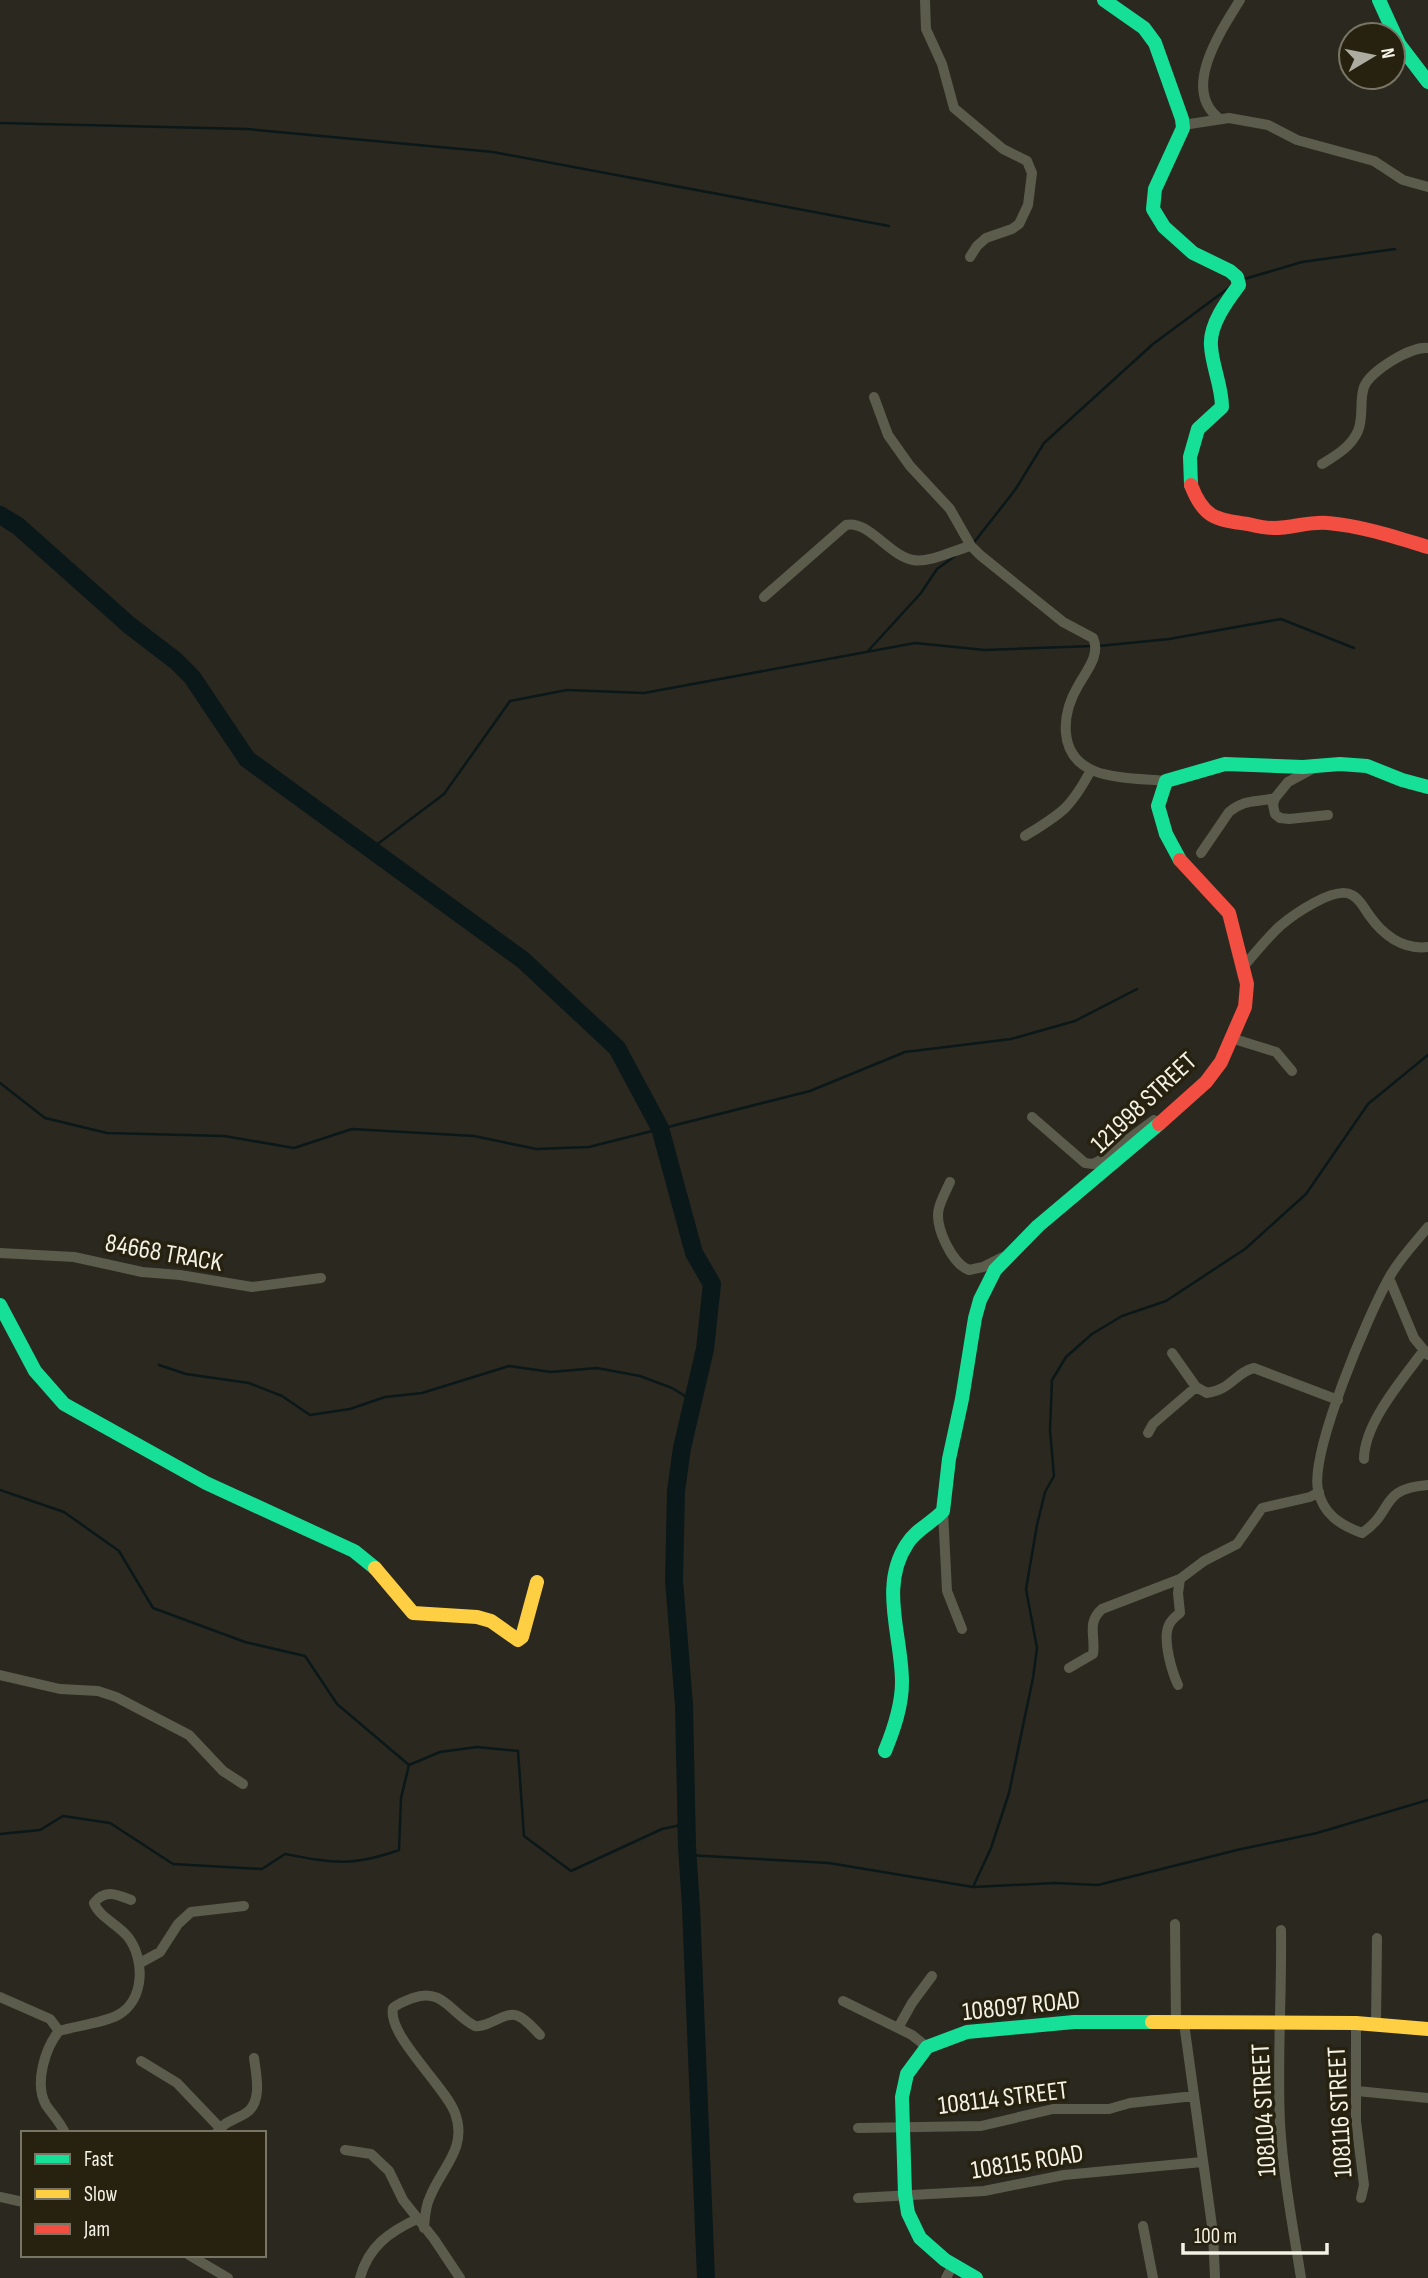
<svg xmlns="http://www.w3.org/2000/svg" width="1428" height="2278" viewBox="0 0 1428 2278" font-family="'Sofia Sans Condensed',sans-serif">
<rect width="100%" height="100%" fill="#2b281f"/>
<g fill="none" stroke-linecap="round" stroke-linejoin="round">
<!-- stream -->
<path stroke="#0b1819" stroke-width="2.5" d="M0 123 247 129 493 152 889 226
M1241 280 1302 262 1395 249
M972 545 1015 490 1044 443 1153 344 1230 287
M1099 646 1169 639 1281 619 1354 648
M868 651 921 593 937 569 955 556
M371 849 444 794 510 701 567 690 644 693 915 643 985 650 1093 646
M0 1083 45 1118 107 1133 224 1136 294 1148 352 1129 474 1136 536 1149 589 1147 810 1091 905 1052 1011 1039 1075 1021 1137 989
M159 1365 186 1374 249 1383 282 1396 310 1415 350 1409 385 1397 422 1393 509 1366 551 1372 597 1368 640 1376 672 1388 693 1401
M0 1490 64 1512 119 1551 153 1608 245 1642 305 1656 337 1704 409 1765
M0 1834 40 1830 63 1816 110 1823 173 1864 262 1869 285 1854C333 1863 351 1867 399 1850L401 1798 409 1765 440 1752 477 1747 518 1751 524 1836 571 1871 662 1829 686 1824
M687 1855 829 1863 973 1887 1055 1883 1098 1885 1237 1850 1317 1833 1428 1800
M973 1887 991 1848 1009 1793 1033 1678 1037 1648 1026 1589 1037 1525 1045 1492 1054 1476 1050 1430 1052 1380 1066 1357 1092 1334 1122 1316 1166 1301 1245 1249 1306 1194 1368 1104 1428 1055"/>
<!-- river -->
<path stroke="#0b1819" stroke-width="18" d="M0 515 18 526 129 625 176 661 192 677 247 759 523 960 617 1048 660 1128 694 1253 712 1284 705 1349 682 1448 676 1491 674 1580 684 1705 687 1847 691 1907 706 2278"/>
<!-- street -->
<path stroke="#5b5c4b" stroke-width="10" d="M925 0 926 29 942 64 954 108 1003 149 1027 161 1032 173 1028 205 1019 224 1012 229 986 238 977 246 970 257
M1220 119C1180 90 1221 31 1240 0
M1183 125 1229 118 1268 125 1297 140 1374 161 1403 180 1428 187
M874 397 888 435 910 466 950 509 971 546 980 555 1063 622 1093 638C1101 655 1086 671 1078 686 1062 713 1057 754 1092 770 1111 779 1145 779 1166 781
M1322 464C1335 456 1351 447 1358 431 1364 417 1359 401 1364 387 1370 371 1411 346 1428 348
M764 597 846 525C869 520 889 556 913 560 931 563 953 550 971 546
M1275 798 1273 805 1275 814 1280 818 1289 819 1328 815
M1025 836C1062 813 1070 809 1091 770
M1201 853 1229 812C1246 798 1256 803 1275 798L1288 782 1312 769
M1244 966C1255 953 1267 938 1280 926 1293 915 1335 885 1352 895 1360 899 1364 908 1369 915 1383 935 1403 950 1428 947
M1231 1038 1276 1052 1292 1071
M1032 1117 1085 1163 1093 1164 1099 1161 1154 1120
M950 1182C946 1191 941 1200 939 1208 934 1226 952 1264 969 1270L983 1267 1003 1257
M1428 1227C1414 1244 1399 1259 1389 1278 1368 1315 1310 1452 1318 1490 1323 1514 1340 1525 1362 1533 1395 1511 1378 1489 1428 1485
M0 1253 74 1257 142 1272 180 1275 252 1287 321 1278
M1389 1278 1414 1338 1428 1355
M1172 1353 1196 1387 1207 1393C1231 1390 1236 1372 1254 1368L1338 1400
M1148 1433 1153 1424 1196 1387
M1364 1459C1364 1423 1403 1379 1424 1350
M943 1511 947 1591 962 1629
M1069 1668 1093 1654C1096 1637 1086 1623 1102 1609L1180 1579 1204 1561 1237 1544 1262 1508 1310 1497 1319 1492
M0 1675 60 1689 98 1691 116 1697 189 1735 223 1771 243 1784
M1178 1685C1172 1672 1162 1639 1169 1625 1171 1620 1176 1616 1180 1613L1178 1593 1180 1579
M1175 1924 1176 2023
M1281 1930C1282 1994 1277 2059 1280 2123 1283 2175 1293 2227 1301 2278
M140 1963 160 1952 178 1924 191 1912 244 1906
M0 1997 50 2019 59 2031
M843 2001 912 2035 927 2047
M1184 2023 1213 2233 1215 2278
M1356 2023V2121L1364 2185 1361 2198
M1376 2025 1377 1938
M898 2028 912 2003 932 1976
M141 2061 177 2083 220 2128
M1357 2091 1428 2098
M858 2128 981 2126 1053 2109H1109L1130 2103 1194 2096
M217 2132C225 2121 235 2120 246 2113 263 2102 256 2074 254 2058
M65 2133C60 2122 52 2114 46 2105 34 2084 45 2048 59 2031 76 2026 103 2023 118 2015 145 2000 145 1959 128 1937 119 1925 99 1917 94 1903 105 1889 116 1894 131 1900
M345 2150 371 2154 389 2171 403 2200 434 2239 460 2278
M0 2197 23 2202
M858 2198 984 2191 1064 2175 1202 2162
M1143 2226 1153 2278
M424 2228C425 2217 425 2207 430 2197 442 2167 468 2148 455 2113 445 2086 387 2035 393 2008 399 2003 405 2001 413 1998 443 1987 451 2014 475 2026 489 2028 506 2010 518 2016 526 2019 534 2029 540 2035
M189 2255 228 2278
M360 2278C368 2247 389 2232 417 2219
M946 2278 953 2265"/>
<!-- fast -->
<path stroke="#16e098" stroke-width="14" d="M1104 0 1144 28 1155 43 1182 119 1183 128 1155 189 1153 209 1164 227 1193 253 1230 271 1237 277 1239 285C1227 301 1209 325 1211 346 1212 366 1222 386 1222 407L1198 429 1190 457 1191 485
M1379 0 1399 44 1428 82
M1180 860 1166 834 1158 806 1166 781 1225 764 1303 767 1340 764 1367 766 1402 780 1428 787
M0 1305 35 1371 64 1404 206 1483 354 1551 375 1568
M885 1751C894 1729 902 1706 902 1682 902 1636 879 1586 907 1544 915 1530 932 1523 943 1511L949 1459 962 1399 975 1318 980 1300 995 1270 1038 1226 1159 1124
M976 2278 945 2260 920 2238 908 2213 905 2194 902 2097 907 2074 927 2047 967 2032 1074 2022H1152"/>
<!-- slow -->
<path stroke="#ffcf43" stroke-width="14" d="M375 1568 413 1613 477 1617 491 1621 518 1640 522 1637 537 1582
M1152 2022 1356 2023 1428 2029"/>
<!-- jam -->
<path stroke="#f24e42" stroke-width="14" d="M1191 485C1203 517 1215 520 1248 524 1256 526 1266 528 1274 528 1293 528 1310 521 1328 523 1362 526 1395 537 1428 547
M1159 1124 1206 1082 1221 1062 1245 1007 1247 984 1229 913 1180 860"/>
</g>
<g text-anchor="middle" stroke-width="7" stroke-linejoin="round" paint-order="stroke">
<!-- street labels -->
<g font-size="26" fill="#f4f1e5" stroke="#272210">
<text transform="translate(1143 1102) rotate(-43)" y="9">121998 STREET</text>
<text transform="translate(164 1252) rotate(10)" y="9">84668 TRACK</text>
<text transform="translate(1021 2005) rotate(-6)" y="9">108097 ROAD</text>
<text transform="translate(1003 2097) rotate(-7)" y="9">108114 STREET</text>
<text transform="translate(1263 2110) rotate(-93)" y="9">108104 STREET</text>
<text transform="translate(1339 2112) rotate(-93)" y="9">108116 STREET</text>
<text transform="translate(1027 2161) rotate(-9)" y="9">108115 ROAD</text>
</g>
</g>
<!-- legend -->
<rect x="21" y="2131" width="245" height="126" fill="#272210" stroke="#797565" stroke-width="2"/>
<rect x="35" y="2154" width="35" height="10" fill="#16e098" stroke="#797565" stroke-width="2"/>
<text x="84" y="2166" font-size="21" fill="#f4f1e5">Fast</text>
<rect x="35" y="2189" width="35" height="10" fill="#ffcf43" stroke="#797565" stroke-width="2"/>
<text x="84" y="2201" font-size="21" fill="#f4f1e5">Slow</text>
<rect x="35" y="2224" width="35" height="10" fill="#f24e42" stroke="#797565" stroke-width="2"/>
<text x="84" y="2236" font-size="21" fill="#f4f1e5">Jam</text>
<!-- north arrow -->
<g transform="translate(1372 56) rotate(80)"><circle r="33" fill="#272210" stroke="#797565" stroke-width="2"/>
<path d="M0-5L12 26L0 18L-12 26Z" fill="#aeaba0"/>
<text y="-10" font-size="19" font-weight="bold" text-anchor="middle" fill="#f4f1e5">N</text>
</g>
<!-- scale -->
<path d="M1183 2243v10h144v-10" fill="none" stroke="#f4f1e5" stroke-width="3.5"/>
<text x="1194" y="2243" font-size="21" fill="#f4f1e5" stroke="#272210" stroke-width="5" paint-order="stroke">100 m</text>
</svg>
